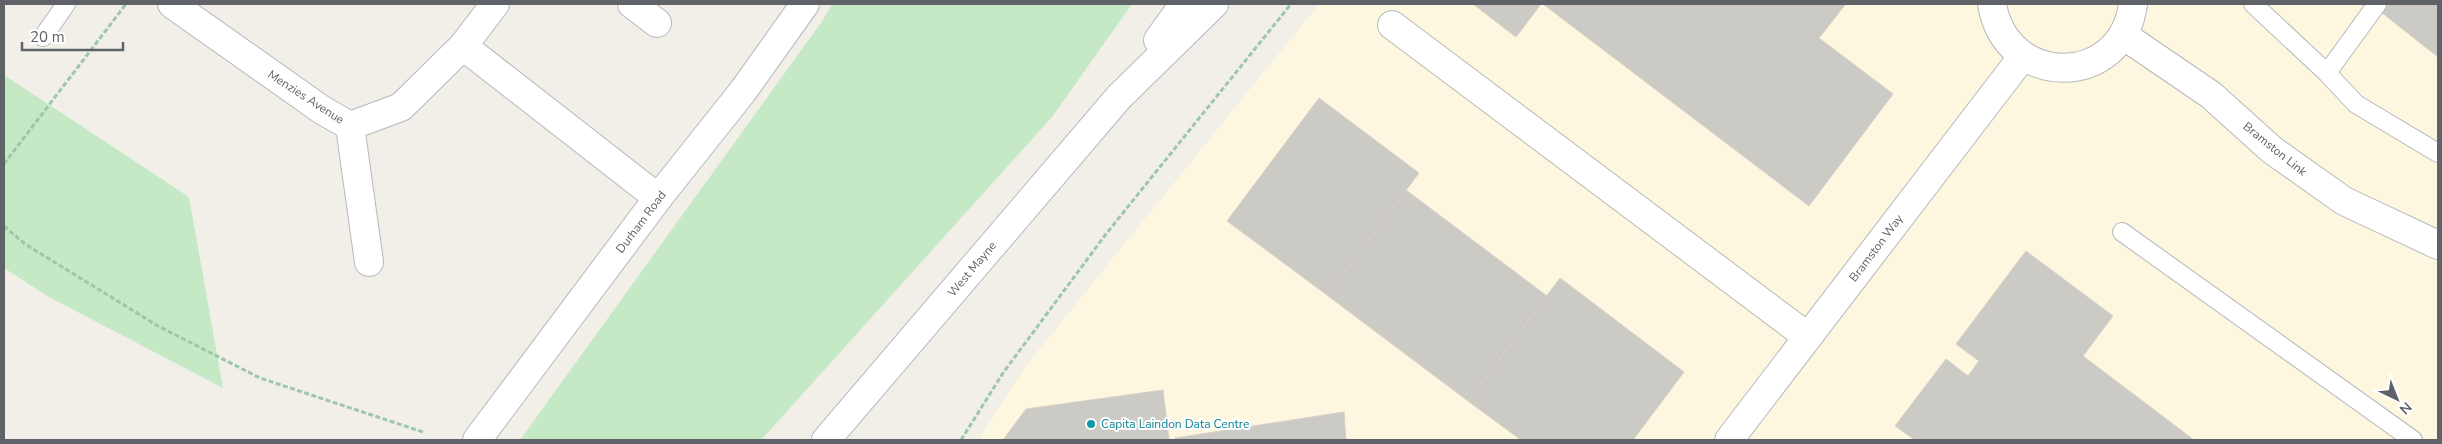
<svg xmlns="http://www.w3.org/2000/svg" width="2442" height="444" viewBox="0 0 2442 444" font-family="'Nunito Sans',sans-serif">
<rect width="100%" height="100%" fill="#f1efe8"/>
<!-- commercial -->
<path fill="#fef7e0" d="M1319 4H2438V440H979L1024 368Z"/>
<!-- green -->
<path fill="#c5e8c5" d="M832 4H1132L1052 117 761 440H520L823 20Z
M4 75 189 197 223 388 49 297 4 268Z"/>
<!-- building -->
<path fill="#cccac5" stroke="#d6d1c6" d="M1473 4H1541L1516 37Z
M1543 4H1844L1845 5 1819 38 1893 94 1809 206Z
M2388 4H2438V57L2381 12Z
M1319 98 1419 173 1327 295 1227 221Z
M1406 190 1547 296 1468 401 1327 295Z
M2026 251 2113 316 2083 356 2194 440H1915L1895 426 1946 359 1968 376 1979 361 1956 344Z
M1560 278 1684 372 1633 440H1521L1468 401Z
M1163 390 1169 440H1003L1026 409Z
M1344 412 1346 440H1175V438Z"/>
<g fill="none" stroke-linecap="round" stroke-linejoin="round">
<!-- service casing -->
<g stroke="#b5b8bc" stroke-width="20">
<path id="service" d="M2253 4 2327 73 2377 4
M43 37 66 4
M2327 73 2356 104 2438 153
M2122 232 2413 440"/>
</g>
<!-- minor casing -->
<g stroke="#b5b8bc" stroke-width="30">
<path id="minor" d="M172 4 322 110 350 126 401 107 463 46 658 198
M632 4 657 23
M1392 25 1808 337
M2123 35 2211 95 2272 150 2344 201 2438 245
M463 46 495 4
M350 126 369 262"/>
</g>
<!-- tertiary casing -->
<g stroke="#b5b8bc" stroke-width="30">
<path id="tertiary" d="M1992 4C2006 89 2122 89 2133 4
M477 440 658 198 743 91 805 4
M1729 440 2023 56"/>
</g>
<!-- secondary casing -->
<g stroke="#b6babf" stroke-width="30">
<path id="secondary" d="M1158 40 1184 4
M826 440 1119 97 1214 4"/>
</g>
<!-- path -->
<path stroke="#9cc7a9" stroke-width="3" stroke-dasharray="5 2.5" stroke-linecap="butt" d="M4 164 126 4
M4 226 25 244 158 326 260 378 423 432
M961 440 1003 373 1106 234 1291 4"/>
<!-- service -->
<use href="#service" stroke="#fff" stroke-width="18"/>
<!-- minor -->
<use href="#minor" stroke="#fff" stroke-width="28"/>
<!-- tertiary -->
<use href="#tertiary" stroke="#fff" stroke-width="28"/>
<!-- secondary -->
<use href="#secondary" stroke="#fff" stroke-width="28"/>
</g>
<!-- markers -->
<circle fill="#0f9aa8" stroke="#fff" stroke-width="2" cx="1091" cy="424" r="5"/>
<g text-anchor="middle" stroke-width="4" stroke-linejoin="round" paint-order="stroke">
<!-- street labels -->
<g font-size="12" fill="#5f6368" stroke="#fff">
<text transform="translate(306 97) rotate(33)" y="4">Menzies Avenue</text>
<text transform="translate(2275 149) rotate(39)" y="4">Bramston Link</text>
<text transform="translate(641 222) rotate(-53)" y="4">Durham Road</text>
<text transform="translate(1876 248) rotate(-53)" y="4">Bramston Way</text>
<text transform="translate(972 269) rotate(-50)" y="4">West Mayne</text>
</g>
<!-- culture labels -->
<g font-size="12" fill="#0d838f" stroke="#fff" text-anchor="start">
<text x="1101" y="428">Capita Laindon Data Centre</text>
</g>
</g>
<!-- border -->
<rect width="2442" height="444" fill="none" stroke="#5f6368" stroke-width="10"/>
<!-- north arrow -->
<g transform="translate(2397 399) rotate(137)" stroke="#ffffff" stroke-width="4" paint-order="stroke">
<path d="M0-4L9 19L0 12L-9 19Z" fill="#5f6368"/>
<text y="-8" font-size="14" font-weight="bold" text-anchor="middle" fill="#5f6368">N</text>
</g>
<!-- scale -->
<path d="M22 42v8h101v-8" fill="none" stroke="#5f6368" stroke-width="2.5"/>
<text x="30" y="42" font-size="15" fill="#5f6368" stroke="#ffffff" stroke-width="4" paint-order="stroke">20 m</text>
</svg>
